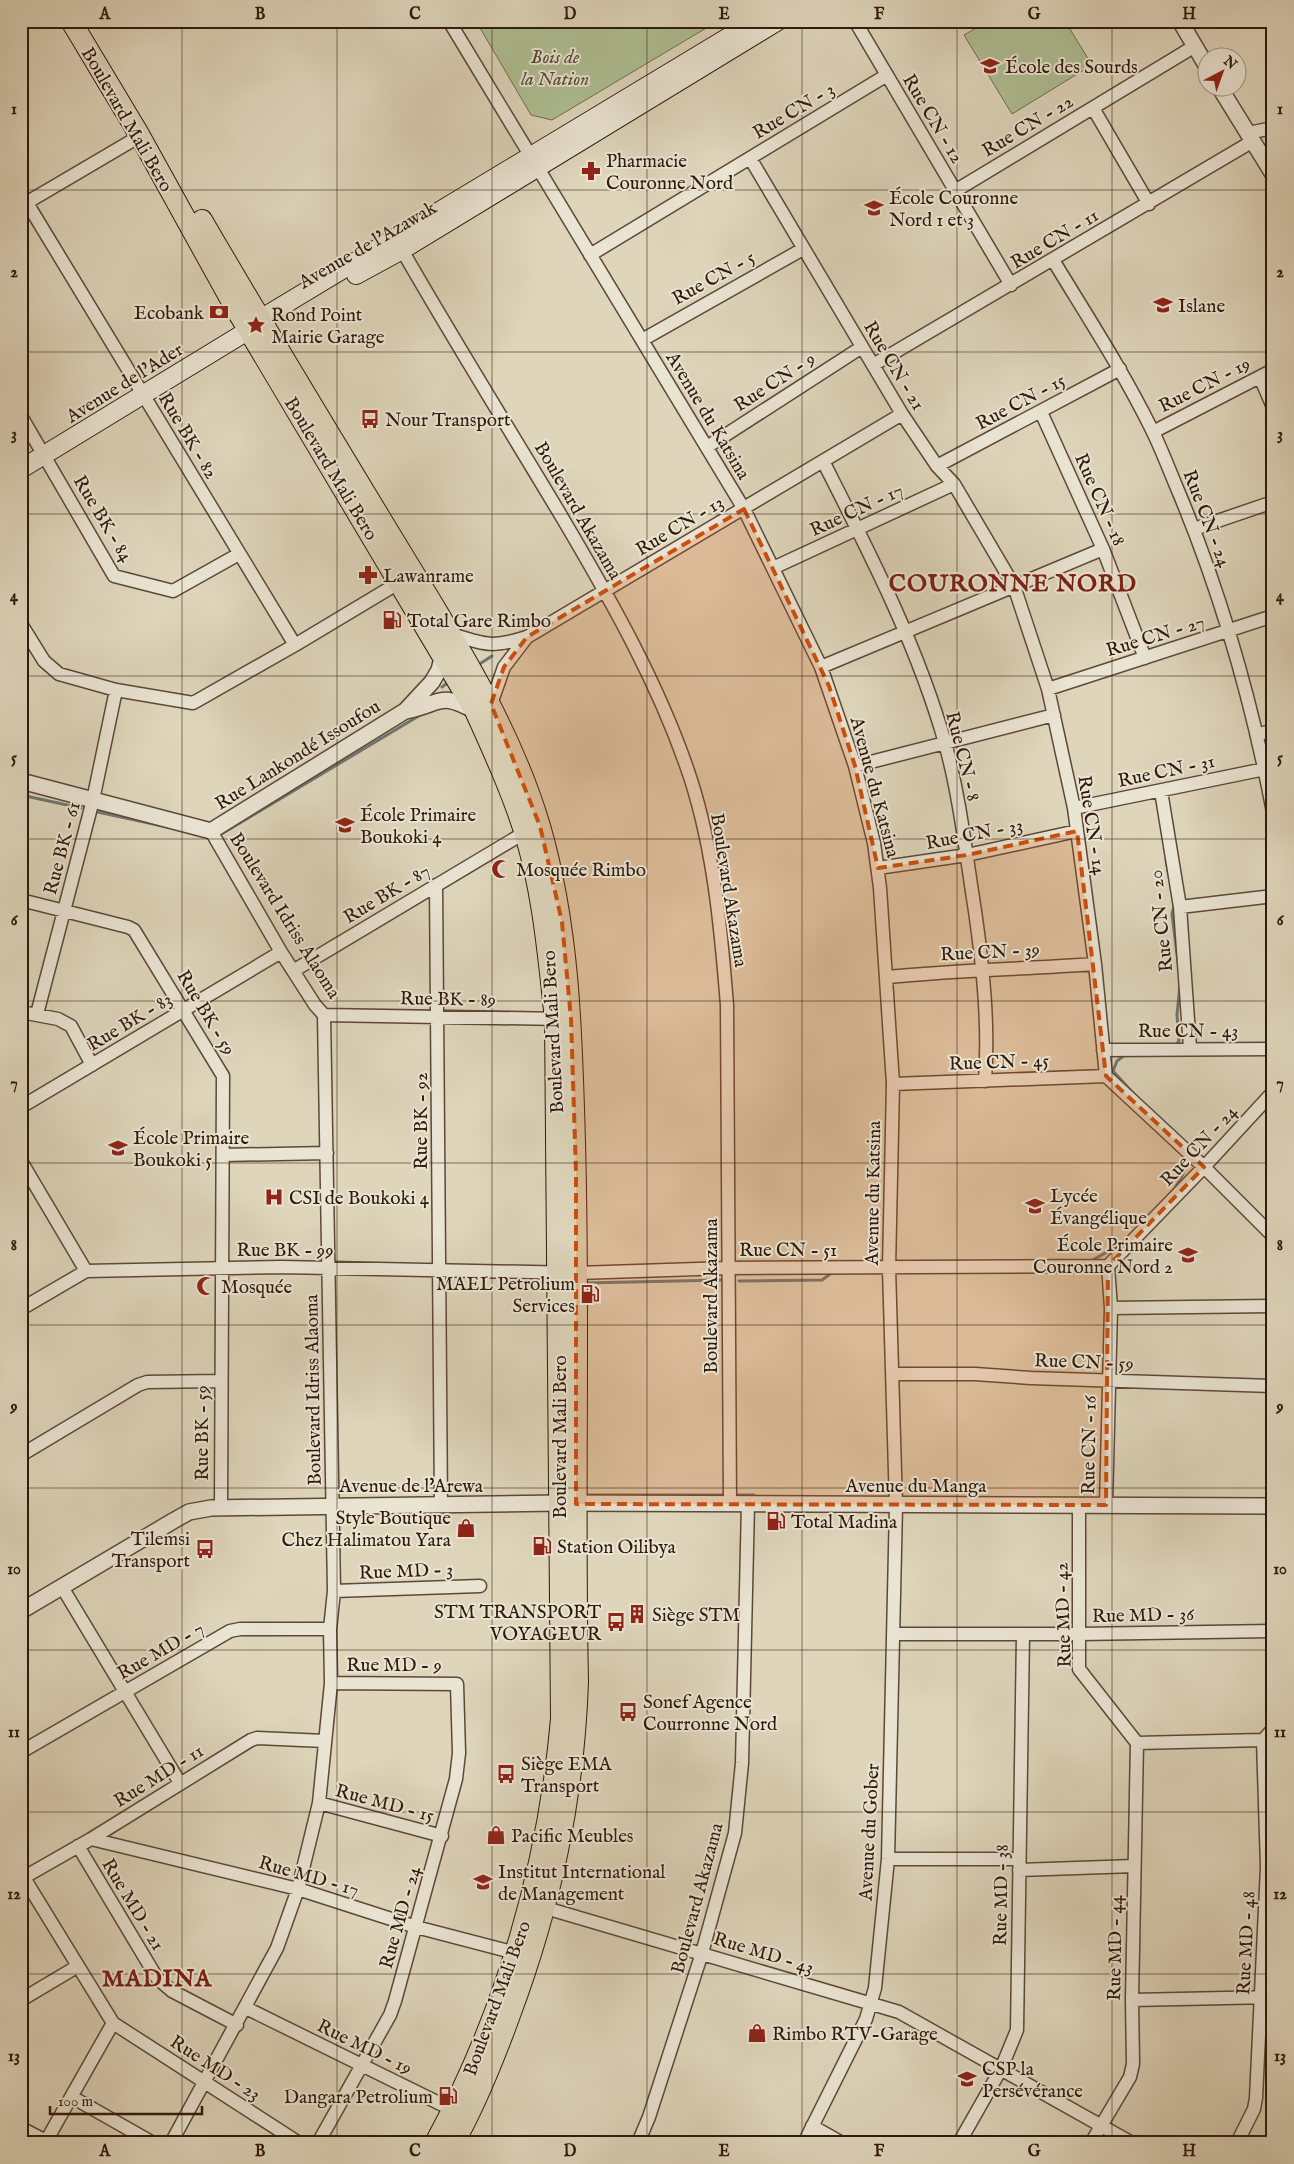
<svg xmlns="http://www.w3.org/2000/svg" width="1294" height="2164" viewBox="0 0 1294 2164" font-family="'IM FELL English',serif">
<rect width="100%" height="100%" fill="#ded5bb"/>
<filter id="stains"><feTurbulence type="fractalNoise" baseFrequency=".004" numOctaves="4"/><feColorMatrix values="0 0 0 0 .2 0 0 0 0 .09 0 0 0 0 .02 0 0 0 .5 -.17"/></filter>
<radialGradient id="worn" r=".72"><stop offset=".6" stop-color="#630" stop-opacity="0"/><stop offset="1" stop-color="#630" stop-opacity=".3"/></radialGradient>
<!-- green -->
<path fill="#aebe93" stroke="#6f6c4f" d="M476 21H718L552 120 531 115Z
M988 21H1065L1092 65 1012 114 964 35Z"/>
<g fill="none" stroke-linecap="round" stroke-linejoin="round">
<!-- stream -->
<path stroke="#6e7775" stroke-width="3" d="M478 665 492 656
M442 687 446 684
M21 795 81 808
M93 811 172 828
M218 836 422 714
M1166 860 1169 877
M1174 906 1172 914 1178 962
M1176 1045 1179 1041 1177 1015 1180 985
M1126 1054 1117 1061 1113 1071 1134 1094
M1174 1190C1180 1179 1190 1167 1184 1155
M1091 1261 1123 1243
M739 1281 822 1280 833 1272
M584 1283 723 1280
M583 1495H723
M736 1495H754"/>
<!-- minor casing -->
<g stroke="#5c4837" stroke-width="15">
<path id="minor" d="M449 21 744 509 821 667 855 766 874 843 880 888 893 1084 889 1268 896 1506 888 1859 875 1988 866 2019 804 2143
M855 21 1011 285
M1093 108 1149 204
M1248 133 1273 128
M750 158 902 414 937 466 954 484 1014 586 1048 689 1074 808 1095 964 1106 1076
M955 191 1195 46
M21 193 295 645
M21 206 140 136
M398 243C451 336 508 427 563 519 612 602 661 688 691 780 714 852 721 930 727 1005L730 1504
M590 255 887 75
M1053 260C1087 316 1123 371 1152 430 1162 450 1170 472 1179 493 1222 596 1252 702 1273 812
M642 340 803 249
M873 365 1253 141
M1260 377 1273 407
M1041 412 1103 549 1145 658
M21 416 114 576 173 591 239 554
M1153 432 1273 370
M707 447 862 347
M823 461C869 552 917 644 945 743 960 797 966 855 975 911 983 967 989 1024 985 1081
M937 466 1120 369
M1194 529 1273 502
M773 568 954 484
M21 624 44 661 59 674 116 690 193 703 295 645 400 582
M451 634C486 645 492 648 527 637L902 414
M821 667 1103 549
M1048 689 1273 616
M491 704 504 667 527 637
M1258 734 1273 731
M855 766 1054 715
M1161 791 1180 907 1190 1048
M1074 808 1265 769
M878 868 967 855 1077 831
M436 885 441 1506
M21 900 128 927 134 930 223 1076 221 1507
M1180 907 1273 896
M293 971 524 833
M888 977C956 970 1025 969 1095 964
M21 1012 58 1019 71 1026 92 1065
M37 1014 93 800 116 690
M324 1015 562 1019
M1103 1050 1273 1049
M1106 1076 1204 1167 1273 1236
M893 1084 1106 1076
M21 1107 281 952
M223 1155 327 1153
M21 1161 86 1271
M1108 1266 1204 1167 1273 1092
M1111 1308 1273 1306
M21 1309 86 1271 282 1267 577 1273 728 1268 1108 1266
M893 1374H975L1031 1378 1273 1386
M21 1455 138 1385 147 1382 220 1381
M1079 1505V1669L1137 1743 1263 1740 1273 1729
M1106 1505 1111 1308 1108 1266
M62 1587 180 1783
M334 1591 480 1586
M893 1634H1079L1273 1631
M21 1752 230 1631 240 1629H330
M319 1803 442 1836
M91 1839 298 1889 416 1927 516 1953
M78 1846 157 1978 172 1991 237 2025
M888 1859H1019
M1019 1870 1134 1866
M21 1873 113 2023 45 2143
M21 1879 91 1839 251 1740 257 1738 325 1741
M539 1906 899 2012 1132 2143
M21 2000 78 1966
M1132 2000 1273 1997
M246 2008 457 2112
M113 2023 299 2143
M72 2097 153 2143
M812 2126 842 2143
M21 2128 46 2141
M171 2143 277 1948 298 1889 319 1803 331 1683 330 1629 334 1591 324 1015 315 1005 281 952 211 831
M318 2143 390 2015 395 2001 456 1779 459 1753 457 1684 331 1683
M638 2143 649 2117 702 1953 735 1833 742 1763 748 1504
M959 2143 1001 2069 1017 2030 1023 1634
M1091 2143 1130 2077 1133 2064 1132 2000 1137 1743
M1237 2143 1254 2109 1256 2098 1267 1867 1263 1740"/>
</g>
<!-- tertiary casing -->
<g stroke="#5c4837" stroke-width="18">
<path id="tertiary" d="M1180 21 1206 65
M1220 88 1273 174
M405 711C441 705 437 690 475 711
M21 781 211 831 405 711 432 682 439 670 443 654
M21 1611 173 1521 189 1512 211 1508 559 1503 1273 1506"/>
</g>
<!-- secondary casing -->
<g stroke="#30190b" stroke-width="20">
<path id="secondary" d="M356 275 402 250 778 21
M21 469 249 330 267 315 755 21"/>
</g>
<!-- primary casing -->
<g stroke="#30190b" stroke-width="22">
<path id="primary" d="M71 21 140 136 234 306 475 711C493 751 511 790 524 831 543 892 548 956 555 1019L561 1719C548 1867 506 2012 435 2143
M202 220C265 328 330 435 395 542 450 633 509 722 540 826 570 930 572 1036 575 1143 580 1323 574 1502 578 1682 574 1798 551 1905 510 2015 494 2059 477 2102 454 2143"/>
</g>
<!-- minor -->
<use href="#minor" stroke="#eae4d3" stroke-width="12"/>
<!-- tertiary -->
<use href="#tertiary" stroke="#eae4d3" stroke-width="15"/>
<!-- secondary -->
<use href="#secondary" stroke="#eae4d3" stroke-width="18"/>
<!-- primary -->
<use href="#primary" stroke="#ded5bb" stroke-width="20"/>
</g>
<!-- marked area -->
<path fill="#cc4f0c" fill-opacity="0.2" stroke="#cc4f0c" stroke-width="4" stroke-dasharray="10 6" stroke-linejoin="round" d="M744 509 829 686 855 766 878 868 967 855 1077 831 1106 1076 1204 1167 1108 1266 1106 1505 576 1504V1172L571 1019 562 922 540 826 491 704 504 667 527 637Z"/>
<!-- grid -->
<path fill="none" stroke="#30190b" stroke-width="1" stroke-opacity="0.55" d="M182 21V2143M337 21V2143M492 21V2143M647 21V2143M802 21V2143M957 21V2143M1112 21V2143M21 190H1273M21 352H1273M21 514H1273M21 676H1273M21 839H1273M21 1001H1273M21 1163H1273M21 1325H1273M21 1488H1273M21 1650H1273M21 1812H1273M21 1974H1273"/>
<!-- icons -->
<defs>
<g id="school-bare" transform="scale(1.5)"><path d="M0-5L7-2L0 1L-7-2ZM-4 1L0 2.5L4 1V4Q0 6-4 4Z" fill="#8f2418" stroke="#eae4d3" stroke-width="2.5" paint-order="stroke"/></g>
<g id="pharmacy-bare" transform="scale(1.5)"><path d="M-2-6h4v4h4v4h-4v4h-4v-4h-4v-4h4Z" fill="#8f2418" stroke="#eae4d3" stroke-width="2.5" paint-order="stroke"/></g>
<g id="bank-bare" transform="scale(1.5)"><path d="M-6-4H6V4H-6ZM0-2.3a2.3 2.3 0 1 0 0 4.6a2.3 2.3 0 1 0 0-4.6Z" fill="#8f2418" stroke="#eae4d3" stroke-width="2.5" paint-order="stroke"/></g>
<g id="sight-bare" transform="scale(1.5)"><path d="M0-6L1.8-2.2L6-1.7L2.9 1.2L3.7 5.4L0 3.3L-3.7 5.4L-2.9 1.2L-6-1.7L-1.8-2.2Z" fill="#8f2418" stroke="#eae4d3" stroke-width="2.5" paint-order="stroke"/></g>
<g id="bus-bare" transform="scale(1.5)"><path d="M-5-6H5V4H4V6H2V4H-2V6H-4V4H-5ZM-3.5-4V0h7V-4ZM-3.5 1.2v1.5H-2V1.2ZM2 1.2v1.5H3.5V1.2Z" fill="#8f2418" stroke="#eae4d3" stroke-width="2.5" paint-order="stroke"/></g>
<g id="fuel-bare" transform="scale(1.5)"><path d="M-5.5-6h7V0h2V4h1.3V-2.5L3-4.5l.8-.8L6-3V5H2.5V1h-1V6h-7ZM-4.2-4.7v3.2H.2V-4.7Z" fill="#8f2418" stroke="#eae4d3" stroke-width="2.5" paint-order="stroke"/></g>
<g id="mosque-bare" transform="scale(1.5)"><path d="M3.5-4.9A6 6 0 1 0 3.5 4.9A5 5 0 1 1 3.5-4.9Z" fill="#8f2418" stroke="#eae4d3" stroke-width="2.5" paint-order="stroke"/></g>
<g id="hospital-bare" transform="scale(1.5)"><path d="M-5-5h3v3.5h4V-5h3V5h-3V1.5h-4V5h-3Z" fill="#8f2418" stroke="#eae4d3" stroke-width="2.5" paint-order="stroke"/></g>
<g id="shop-bare" transform="scale(1.5)"><path d="M-5-2.5h2.3a2.7 3.5 0 0 1 5.4 0H5L5.5 6h-11ZM-1.5-2.5h3a1.5 2.3 0 0 0-3 0Z" fill="#8f2418" stroke="#eae4d3" stroke-width="2.5" paint-order="stroke"/></g>
<g id="building-bare" transform="scale(1.5)"><path d="M-4-6H4V6H1V3H-1V6H-4ZM-2.5-4.3h1.7v1.8h-1.7ZM.8-4.3h1.7v1.8H.8ZM-2.5-1h1.7V.8h-1.7ZM.8-1h1.7V.8H.8Z" fill="#8f2418" stroke="#eae4d3" stroke-width="2.5" paint-order="stroke"/></g>
<g id="university-bare" transform="scale(1.5)"><path d="M0-5L7-2L0 1L-7-2ZM-4 1L0 2.5L4 1V4Q0 6-4 4Z" fill="#8f2418" stroke="#eae4d3" stroke-width="2.5" paint-order="stroke"/></g>
</defs>
<g fill-rule="evenodd">
<use href="#school-bare" x="990" y="66"/>
<use href="#pharmacy-bare" x="591" y="171"/>
<use href="#school-bare" x="874" y="208"/>
<use href="#school-bare" x="1163" y="305"/>
<use href="#bank-bare" x="219" y="312"/>
<use href="#sight-bare" x="256" y="325"/>
<use href="#bus-bare" x="370" y="419"/>
<use href="#pharmacy-bare" x="368" y="575"/>
<use href="#fuel-bare" x="392" y="620"/>
<use href="#school-bare" x="345" y="825"/>
<use href="#mosque-bare" x="501" y="869"/>
<use href="#school-bare" x="118" y="1148"/>
<use href="#hospital-bare" x="274" y="1197"/>
<use href="#school-bare" x="1035" y="1206"/>
<use href="#school-bare" x="1188" y="1255"/>
<use href="#mosque-bare" x="206" y="1286"/>
<use href="#fuel-bare" x="590" y="1294"/>
<use href="#fuel-bare" x="776" y="1521"/>
<use href="#shop-bare" x="466" y="1528"/>
<use href="#fuel-bare" x="542" y="1546"/>
<use href="#bus-bare" x="205" y="1549"/>
<use href="#building-bare" x="637" y="1614"/>
<use href="#bus-bare" x="616" y="1622"/>
<use href="#bus-bare" x="628" y="1712"/>
<use href="#bus-bare" x="506" y="1774"/>
<use href="#shop-bare" x="496" y="1835"/>
<use href="#university-bare" x="483" y="1882"/>
<use href="#shop-bare" x="757" y="2033"/>
<use href="#school-bare" x="967" y="2079"/>
<use href="#fuel-bare" x="448" y="2096"/>
</g>
<g text-anchor="middle" stroke-width="4" stroke-linejoin="round" paint-order="stroke">
<!-- park labels -->
<g font-size="19" font-style="italic" fill="#564b34" stroke="#eae4d3">
<text x="555" y="63">Bois de<tspan x="555" dy="22">la Nation</tspan></text>
</g>
<!-- poi labels -->
<g font-size="19" fill="#30190b" stroke="#eae4d3" text-anchor="start">
<text x="1005" y="73">École des Sourds</text>
<text x="606" y="167">Pharmacie<tspan x="606" dy="22">Couronne Nord</tspan></text>
<text x="889" y="204">École Couronne<tspan x="889" dy="22">Nord 1 et 3</tspan></text>
<text x="1178" y="312">Islane</text>
<text x="204" y="319" text-anchor="end">Ecobank</text>
<text x="271" y="321">Rond Point<tspan x="271" dy="22">Mairie Garage</tspan></text>
<text x="385" y="426">Nour Transport</text>
<text x="383" y="582">Lawanrame</text>
<text x="407" y="627">Total Gare Rimbo</text>
<text x="360" y="821">École Primaire<tspan x="360" dy="22">Boukoki 4</tspan></text>
<text x="516" y="876">Mosquée Rimbo</text>
<text x="133" y="1144">École Primaire<tspan x="133" dy="22">Boukoki 5</tspan></text>
<text x="1050" y="1202">Lycée<tspan x="1050" dy="22">Évangélique</tspan></text>
<text x="289" y="1204">CSI de Boukoki 4</text>
<text x="1173" y="1251" text-anchor="end">École Primaire<tspan x="1173" dy="22">Couronne Nord 2</tspan></text>
<text x="575" y="1290" text-anchor="end">MAEL Petrolium<tspan x="575" dy="22">Services</tspan></text>
<text x="221" y="1293">Mosquée</text>
<text x="451" y="1524" text-anchor="end">Style Boutique<tspan x="451" dy="22">Chez Halimatou Yara</tspan></text>
<text x="791" y="1528">Total Madina</text>
<text x="190" y="1545" text-anchor="end">Tilemsi<tspan x="190" dy="22">Transport</tspan></text>
<text x="557" y="1553">Station Oilibya</text>
<text x="601" y="1618" text-anchor="end">STM TRANSPORT<tspan x="601" dy="22">VOYAGEUR</tspan></text>
<text x="652" y="1621">Siège STM</text>
<text x="643" y="1708">Sonef Agence<tspan x="643" dy="22">Courronne Nord</tspan></text>
<text x="521" y="1770">Siège EMA<tspan x="521" dy="22">Transport</tspan></text>
<text x="511" y="1842">Pacific Meubles</text>
<text x="498" y="1878">Institut International<tspan x="498" dy="22">de Management</tspan></text>
<text x="772" y="2040">Rimbo RTV-Garage</text>
<text x="982" y="2075">CSP la<tspan x="982" dy="22">Persévérance</tspan></text>
<text x="433" y="2103" text-anchor="end">Dangara Petrolium</text>
</g>
<!-- street labels -->
<g font-size="19" fill="#30190b" stroke="#eae4d3">
<text transform="translate(793 110) rotate(-31)" y="7">Rue CN - 3</text>
<text transform="translate(934 118) rotate(59)" y="7">Rue CN - 12</text>
<text transform="translate(128 119) rotate(60)" y="7">Boulevard Mali Bero</text>
<text transform="translate(1027 125) rotate(-31)" y="7">Rue CN - 22</text>
<text transform="translate(1054 238) rotate(-31)" y="7">Rue CN - 11</text>
<text transform="translate(367 244) rotate(-30)" y="7">Avenue de l'Azawak</text>
<text transform="translate(713 277) rotate(-29)" y="7">Rue CN - 5</text>
<text transform="translate(895 365) rotate(59)" y="7">Rue CN - 21</text>
<text transform="translate(774 381) rotate(-33)" y="7">Rue CN - 9</text>
<text transform="translate(124 382) rotate(-32)" y="7">Avenue de l'Ader</text>
<text transform="translate(1204 384) rotate(-27)" y="7">Rue CN - 19</text>
<text transform="translate(1020 401) rotate(-28)" y="7">Rue CN - 15</text>
<text transform="translate(709 415) rotate(59)" y="7">Avenue du Katsina</text>
<text transform="translate(189 435) rotate(59)" y="7">Rue BK - 82</text>
<text transform="translate(332 468) rotate(59)" y="7">Boulevard Mali Bero</text>
<text transform="translate(1101 499) rotate(66)" y="7">Rue CN - 18</text>
<text transform="translate(856 509) rotate(-25)" y="7">Rue CN - 17</text>
<text transform="translate(579 510) rotate(60)" y="7">Boulevard Akazama</text>
<text transform="translate(104 518) rotate(59)" y="7">Rue BK - 84</text>
<text transform="translate(1208 518) rotate(69)" y="7">Rue CN - 24</text>
<text transform="translate(679 525) rotate(-31)" y="7">Rue CN - 13</text>
<text transform="translate(1155 635) rotate(-17)" y="7">Rue CN - 27</text>
<text transform="translate(297 754) rotate(-32)" y="7">Rue Lankondé Issoufou</text>
<text transform="translate(964 756) rotate(76)" y="7">Rue CN - 8</text>
<text transform="translate(1166 770) rotate(-12)" y="7">Rue CN - 31</text>
<text transform="translate(876 787) rotate(75)" y="7">Avenue du Katsina</text>
<text transform="translate(1093 825) rotate(81)" y="7">Rue CN - 14</text>
<text transform="translate(974 833) rotate(-11)" y="7">Rue CN - 33</text>
<text transform="translate(61 848) rotate(-75)" y="7">Rue BK - 61</text>
<text transform="translate(730 890) rotate(81)" y="7">Boulevard Akazama</text>
<text transform="translate(386 893) rotate(-31)" y="7">Rue BK - 87</text>
<text transform="translate(286 915) rotate(58)" y="7">Boulevard Idriss Alaoma</text>
<text transform="translate(1160 921) rotate(-96)" y="7">Rue CN - 20</text>
<text transform="translate(990 951) rotate(-3)" y="7">Rue CN - 39</text>
<text transform="translate(448 998) rotate(1)" y="7">Rue BK - 89</text>
<text transform="translate(207 1012) rotate(59)" y="7">Rue BK - 59</text>
<text transform="translate(129 1021) rotate(-31)" y="7">Rue BK - 83</text>
<text x="1188" y="1037">Rue CN - 43</text>
<text transform="translate(552 1032) rotate(-93)" y="7">Boulevard Mali Bero</text>
<text transform="translate(999 1061) rotate(-2)" y="7">Rue CN - 45</text>
<text transform="translate(420 1121) rotate(-90)" y="7">Rue BK - 92</text>
<text transform="translate(1198 1145) rotate(-47)" y="7">Rue CN - 24</text>
<text transform="translate(872 1193) rotate(-89)" y="7">Avenue du Katsina</text>
<text x="285" y="1256">Rue BK - 99</text>
<text x="788" y="1256">Rue CN - 51</text>
<text transform="translate(710 1296) rotate(-90)" y="7">Boulevard Akazama</text>
<text transform="translate(1084 1361) rotate(2)" y="7">Rue CN - 59</text>
<text transform="translate(312 1390) rotate(-91)" y="7">Boulevard Idriss Alaoma</text>
<text transform="translate(201 1433) rotate(-90)" y="7">Rue BK - 59</text>
<text transform="translate(559 1437) rotate(-90)" y="7">Boulevard Mali Bero</text>
<text transform="translate(1088 1445) rotate(-89)" y="7">Rue CN - 16</text>
<text x="411" y="1492">Avenue de l'Arewa</text>
<text x="916" y="1492">Avenue du Manga</text>
<text transform="translate(406 1570) rotate(-2)" y="7">Rue MD - 3</text>
<text transform="translate(1143 1614) rotate(-1)" y="7">Rue MD - 36</text>
<text transform="translate(1062 1615) rotate(-92)" y="7">Rue MD - 42</text>
<text transform="translate(160 1650) rotate(-30)" y="7">Rue MD - 7</text>
<text x="394" y="1671">Rue MD - 9</text>
<text transform="translate(158 1775) rotate(-32)" y="7">Rue MD - 11</text>
<text transform="translate(385 1802) rotate(15)" y="7">Rue MD - 15</text>
<text transform="translate(868 1832) rotate(-87)" y="7">Avenue du Gober</text>
<text transform="translate(309 1875) rotate(16)" y="7">Rue MD - 17</text>
<text transform="translate(1000 1895) rotate(-89)" y="7">Rue MD - 38</text>
<text transform="translate(696 1898) rotate(-75)" y="7">Boulevard Akazama</text>
<text transform="translate(134 1904) rotate(59)" y="7">Rue MD - 21</text>
<text transform="translate(399 1917) rotate(-74)" y="7">Rue MD - 24</text>
<text transform="translate(1245 1943) rotate(-87)" y="7">Rue MD - 48</text>
<text transform="translate(1114 1948) rotate(-89)" y="7">Rue MD - 44</text>
<text transform="translate(764 1952) rotate(17)" y="7">Rue MD - 43</text>
<text transform="translate(496 1998) rotate(-70)" y="7">Boulevard Mali Bero</text>
<text transform="translate(365 2046) rotate(26)" y="7">Rue MD - 19</text>
<text transform="translate(216 2067) rotate(33)" y="7">Rue MD - 23</text>
</g>
<!-- district labels -->
<g font-size="24" font-weight="bold" letter-spacing="1" fill="#7a1f14" stroke="#eae4d3">
<text x="1013" y="591">COURONNE NORD</text>
<text x="157" y="1986">MADINA</text>
</g>
</g>
<!-- margin -->
<rect width="1294" height="2164" fill="none" stroke="#ded5bb" stroke-width="55"/>
<!-- north arrow -->
<g transform="translate(1222 72) rotate(41)"><circle r="24" fill="#eae4d3" stroke="#a09383"/>
<path d="M0-4L9 19L0 12L-9 19Z" fill="#8f2418"/>
<text y="-8" font-size="14" font-weight="bold" text-anchor="middle" fill="#30190b">N</text>
</g>
<!-- scale -->
<path d="M50 2106v8h152v-8" fill="none" stroke="#30190b" stroke-width="2.5"/>
<text x="58" y="2106" font-size="15" fill="#30190b" stroke="#eae4d3" stroke-width="4" paint-order="stroke">100 m</text>
<rect x="28" y="28" width="1238" height="2108" fill="none" stroke="#30190b" stroke-width="2"/>
<g font-size="16" text-anchor="middle" font-weight="bold" fill="#30190b">
<text x="105" y="19">A</text>
<text x="260" y="19">B</text>
<text x="415" y="19">C</text>
<text x="570" y="19">D</text>
<text x="724" y="19">E</text>
<text x="879" y="19">F</text>
<text x="1034" y="19">G</text>
<text x="1189" y="19">H</text>
<text x="14" y="114">1</text>
<text x="1280" y="114">1</text>
<text x="14" y="277">2</text>
<text x="1280" y="277">2</text>
<text x="14" y="439">3</text>
<text x="1280" y="439">3</text>
<text x="14" y="601">4</text>
<text x="1280" y="601">4</text>
<text x="14" y="763">5</text>
<text x="1280" y="763">5</text>
<text x="14" y="925">6</text>
<text x="1280" y="925">6</text>
<text x="14" y="1088">7</text>
<text x="1280" y="1088">7</text>
<text x="14" y="1250">8</text>
<text x="1280" y="1250">8</text>
<text x="14" y="1412">9</text>
<text x="1280" y="1412">9</text>
<text x="14" y="1574">10</text>
<text x="1280" y="1574">10</text>
<text x="14" y="1737">11</text>
<text x="1280" y="1737">11</text>
<text x="14" y="1899">12</text>
<text x="1280" y="1899">12</text>
<text x="14" y="2061">13</text>
<text x="1280" y="2061">13</text>
<text x="105" y="2156">A</text>
<text x="260" y="2156">B</text>
<text x="415" y="2156">C</text>
<text x="570" y="2156">D</text>
<text x="724" y="2156">E</text>
<text x="879" y="2156">F</text>
<text x="1034" y="2156">G</text>
<text x="1189" y="2156">H</text>
</g>
<rect width="100%" height="100%" filter="url(#stains)"/>
<rect width="100%" height="100%" fill="url(#worn)"/>
</svg>
